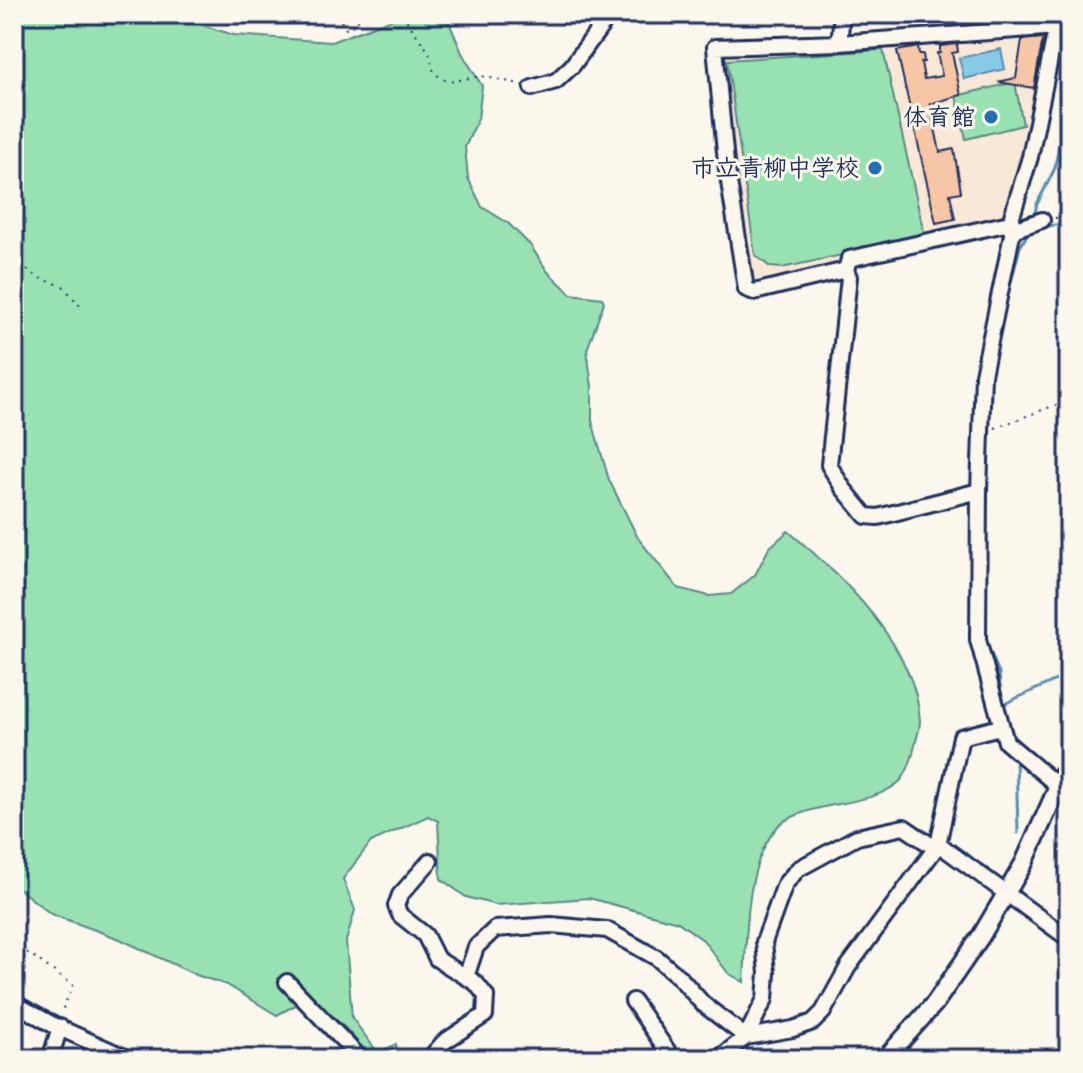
<svg xmlns="http://www.w3.org/2000/svg" width="1083" height="1073" viewBox="0 0 1083 1073" font-family="'Architects Daughter','Klee One',sans-serif">
<rect width="100%" height="100%" fill="#fbf7ec"/>
<filter id="ink" filterUnits="userSpaceOnUse"><feTurbulence type="fractalNoise" baseFrequency=".0125" numOctaves="2"/><feDisplacementMap in="SourceGraphic" scale="16" xChannelSelector="R" yChannelSelector="G"/><feConvolveMatrix kernelMatrix="1 2 1 2 8 2 1 2 1" color-interpolation-filters="sRGB"/></filter>
<g filter="url(#ink)">
<!-- built -->
<path fill="#fae8d7" d="M1042 33 1046 38 1043 66 1030 128 1004 219 846 257 835 271 749 286 733 185 721 51Z"/>
<!-- green -->
<path fill="#98e2b2" stroke="#5a8888" stroke-width="2" d="M14 14H186L188 21 234 35 331 42 395 18 427 17 449 22 462 53 482 86 478 119 465 147 468 178 482 207 508 223 530 245 548 272 571 294 602 298 604 302 587 350 592 387V421L609 480 638 538 678 588 709 596 731 594 755 575 769 548 788 531C841 575 916 646 920 721 920 728 917 737 915 745 913 755 907 776 898 783 872 805 826 801 795 816 790 818 783 821 779 825 744 863 747 934 744 982L728 973 703 940 678 922 589 898 496 905 466 897 441 879 438 821 428 816 371 842 343 879 355 910 346 941 352 1018 378 1053 396 1044 398 1059H369C355 1033 332 1014 307 999L277 1015 227 985 196 975 120 939 51 914 14 885Z
M883 50 925 237 782 268 770 267 755 255 727 60Z
M1015 82 1023 125 966 139 956 96Z"/>
<!-- water -->
<path fill="#86cae7" stroke="#5b8cb0" stroke-width="2" d="M1001 49 1005 69 964 79 959 58Z"/>
<g fill="none" stroke-linecap="round" stroke-linejoin="round">
<!-- stream -->
<path stroke="#5b8cb0" stroke-width="3" d="M1034 217 1037 204 1055 168 1069 83
M1041 227 1069 223
M1003 312 1020 247 1030 229
M989 399 992 366
M986 551 988 437
M985 610 987 644 999 673 1001 700
M1002 705 1069 674
M1016 757 1018 833"/>
</g>
<!-- building -->
<path fill="#f7c6a6" stroke="#1b2f5e" stroke-width="2" d="M1043 38 1034 88 998 82 1016 78 1022 40Z
M957 44 958 52 952 53 961 95 930 104 940 152 954 149 961 192 950 194 955 219 936 223 897 51 918 47 919 54H923L924 62H921L924 79 942 76 937 53H940V46Z"/>
<g fill="none" stroke-linecap="round" stroke-linejoin="round">
<!-- minor casing -->
<g stroke="#1b2f5e" stroke-width="20">
<path id="minor" d="M839 43 842 14
M532 88 556 81 572 66 610 14
M846 270 754 292 746 289 726 163 715 47 839 43 1058 27
M979 491 878 517 866 516 843 488 829 465 849 277 846 270 849 259 1005 224 1013 230 1042 220
M1058 786 1006 742 978 640 979 491 983 375 1013 230 1012 216 1030 157 1059 14
M466 977 476 947 495 929 551 925 607 930 657 958 680 978 703 1004 746 1037 793 1029 813 1022 823 1012 848 967 938 845 961 737 1000 727
M287 982 361 1059
M633 1001 673 1059
M14 1003 55 1026 129 1059
M50 1059 60 1027
M429 1059 444 1042 485 1015 486 996 476 983 437 959 425 935 400 915 396 906 400 895 430 861
M718 1059 746 1037 765 999 767 973 764 942 785 884 791 877 798 869 857 837 904 827 932 846H941L1069 939"/>
</g>
<!-- tertiary casing -->
<g stroke="#1b2f5e" stroke-width="22">
<path id="tertiary" d="M885 1059 935 1003 981 936 1024 863 1069 762"/>
</g>
<!-- path -->
<path stroke="#1b2f5e" stroke-width="2" stroke-dasharray="2 6" stroke-linecap="butt" d="M337 14 346 29 357 23 360 14
M402 14 429 52 434 73 448 82 481 76 520 84
M1055 218 1069 216
M14 260 39 278 63 286 82 308
M995 428 1069 400
M14 943 73 985 61 1013"/>
<!-- minor -->
<use href="#minor" stroke="#fbf7ec" stroke-width="14"/>
<!-- tertiary -->
<use href="#tertiary" stroke="#fbf7ec" stroke-width="16"/>
</g>
</g>
<!-- markers -->
<g fill="#1f6fb2" stroke="#fbf7ec" stroke-width="3">
<circle cx="991" cy="117" r="8"/>
<circle cx="875" cy="168" r="8"/>
</g>
<g text-anchor="middle" stroke-width="6" stroke-linejoin="round" paint-order="stroke">
<!-- poi labels -->
<g font-size="24" font-weight="bold" fill="#1b2f5e" stroke="#fbf7ec" text-anchor="end">
<text x="975" y="125">体育館</text>
<text x="859" y="176">市立青柳中学校</text>
</g>
</g>
<!-- margin -->
<rect width="1083" height="1073" fill="none" stroke="#fbf7ec" stroke-width="48"/>
<rect x="24" y="24" width="1035" height="1025" fill="none" stroke="#1b2f5e" stroke-width="3" filter="url(#ink)"/>
</svg>
